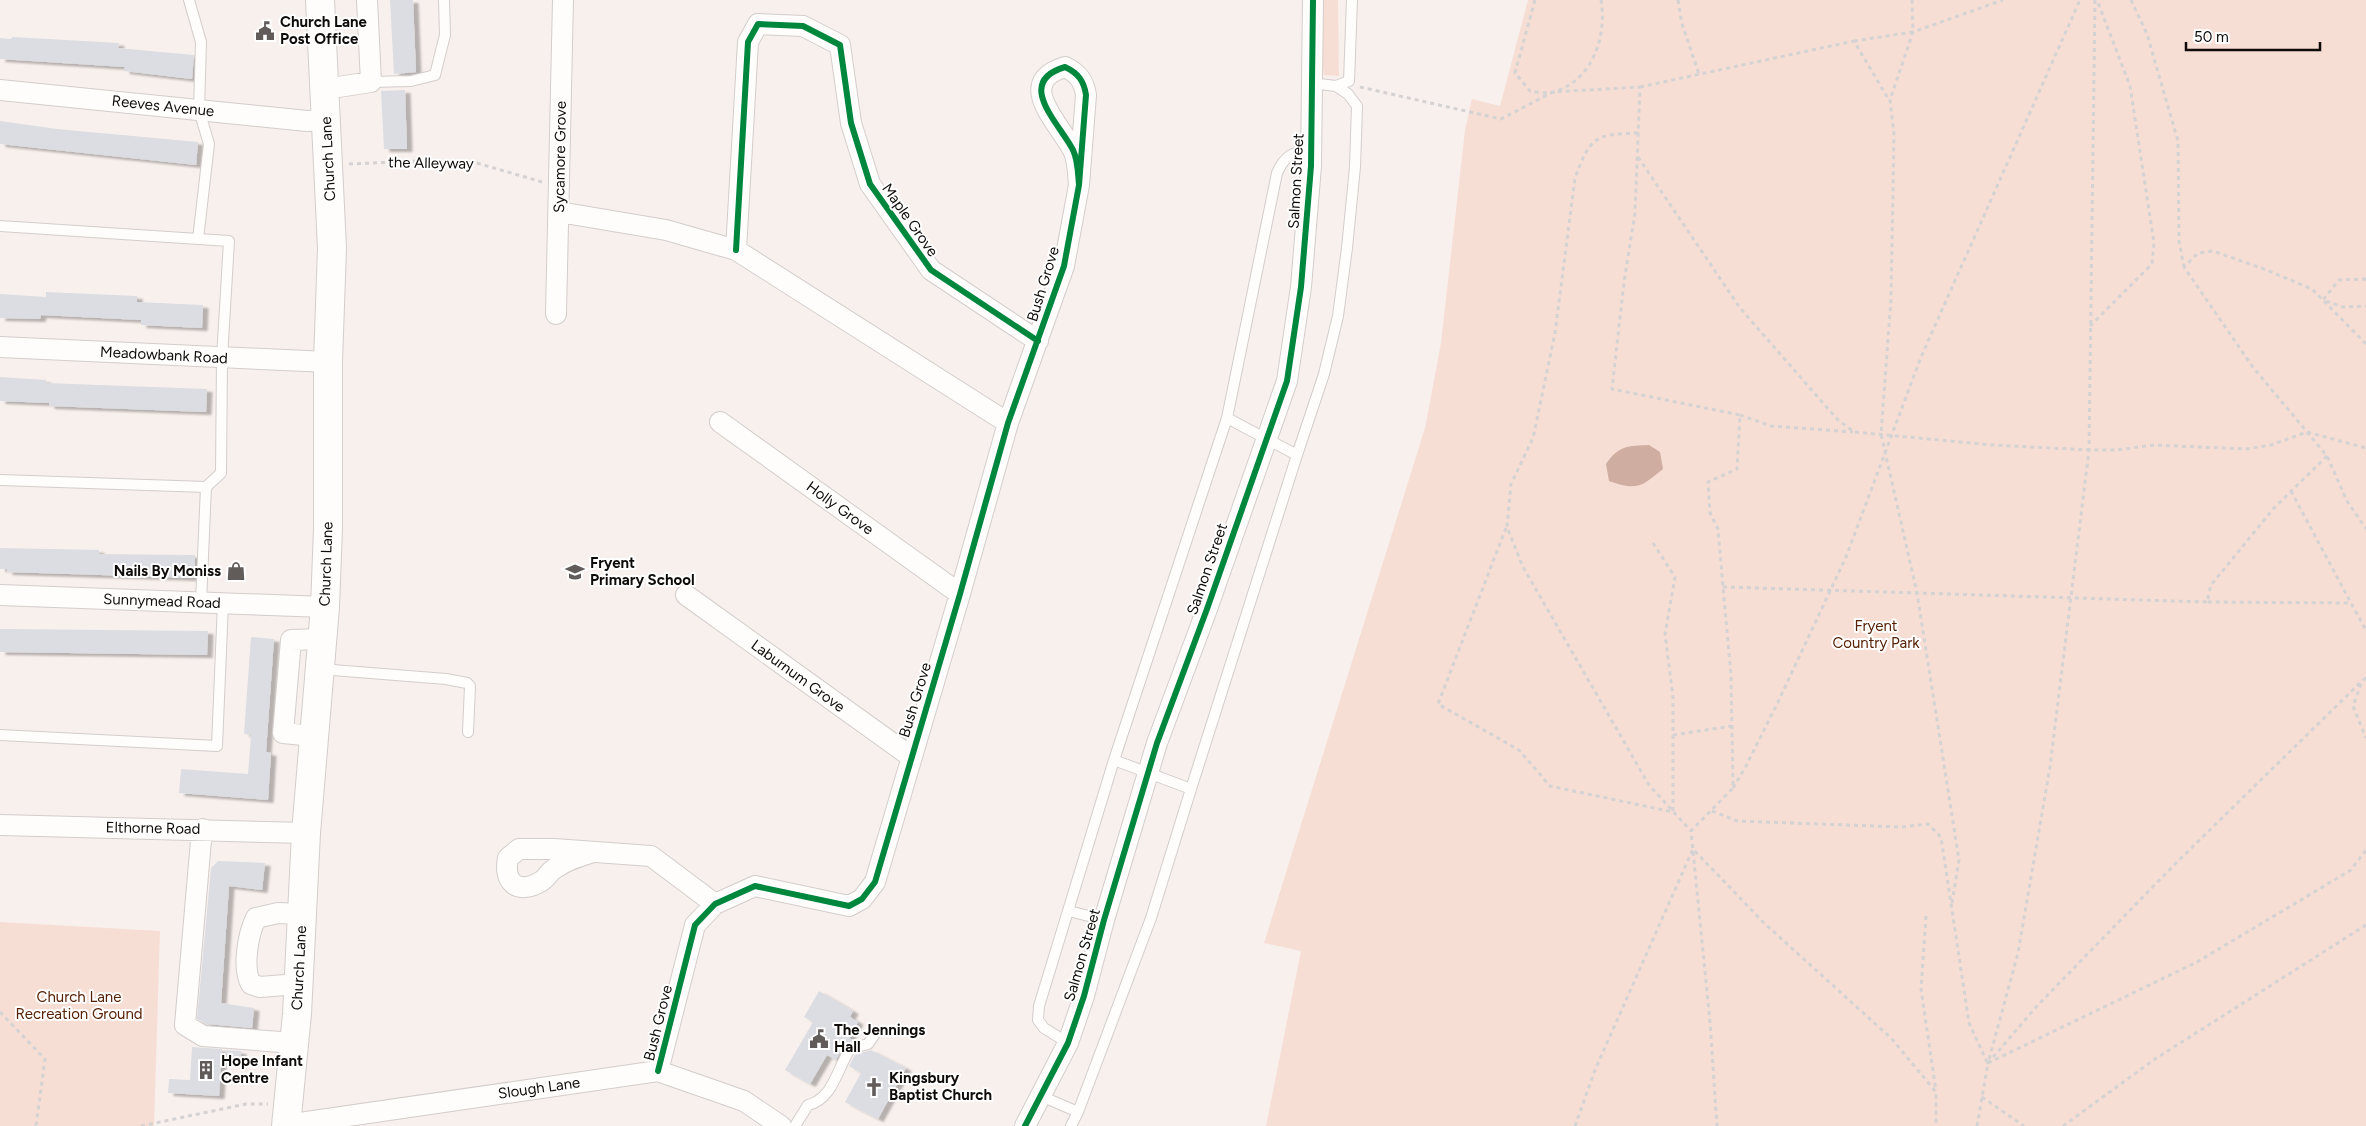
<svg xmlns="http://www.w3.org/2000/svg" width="2366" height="1126" viewBox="0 0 2366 1126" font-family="Figtree,sans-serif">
<defs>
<filter id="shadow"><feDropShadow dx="5.5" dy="3" stdDeviation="1" flood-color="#0004"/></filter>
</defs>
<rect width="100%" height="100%" fill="#f8f0ed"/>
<!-- green -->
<path fill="#f7ded4" d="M1321 0H1338L1339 76 1324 75 1321 52Z
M1528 0H2366V1126H1266L1301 951 1264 943 1425 428 1441 343 1465 130 1472 99 1500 106Z
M0 922 160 931 154 1126H0Z"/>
<!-- water -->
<path fill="#cfaea1" d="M1649 445 1660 452 1663 469C1641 487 1637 491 1609 481L1606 464C1619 445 1628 446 1649 445Z"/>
<!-- building -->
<path fill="#dcdde2" filter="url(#shadow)" d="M390 0H413L416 72 394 74Z
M12 37 119 43 118 48 194 55 192 79 124 71 125 67 0 59V38L11 39Z
M405 90 407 149H384L381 91Z
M0 121 57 129 198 142 196 165 0 144Z
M46 292 137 296V302L203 305 202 328 141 325V320L41 315 40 319 0 318V294L46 297Z
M0 377 46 380V383L207 389 206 412 49 406V403L0 401Z
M0 548 99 550V554L195 555V578L7 572V569H0Z
M0 629 208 631 207 655 0 652Z
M251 637 274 639 266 752 271 753 268 800 179 793 181 769 248 774 251 735 244 734Z
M218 861 265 863 262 890 229 886 221 1003 254 1008 252 1028 207 1024 197 1019 211 868Z
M819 991 853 1011 850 1017 858 1022 849 1038 855 1041 844 1045 836 1060 827 1055 810 1084 785 1070 813 1022 804 1017Z
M192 1047 222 1049 219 1096 168 1093 169 1079 190 1080Z
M224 1050 241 1051 240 1068Z
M871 1050 906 1068 878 1119 845 1102 861 1073 849 1066 852 1060 855 1055Z"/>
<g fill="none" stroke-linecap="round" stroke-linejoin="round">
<!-- service casing -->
<g stroke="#d3cdcb" stroke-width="12">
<path id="service" d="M189 0 201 42 199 110 209 144 198 239
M371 82 411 81 435 75 445 35 444 0
M1311 83 1336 86 1349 81 1352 0
M0 226 229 241 222 358 221 473 206 487 0 480
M1297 455 1324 374 1338 316 1347 248 1355 167 1357 106 1348 94 1336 86
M201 602 206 487
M320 669 446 679 467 683 470 686 468 732
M0 735 217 746 223 603
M1191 789 1297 455 1227 418
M1069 911 1104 920
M1068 1043 1044 1028 1038 1020 1039 1006 1114 760 1227 418 1277 173C1284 157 1293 150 1311 151
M1041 1096 1078 1112 1071 1126
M1078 1112 1151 918 1191 789 1114 760
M795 1126 808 1105C833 1099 837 1069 850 1049L868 1044 877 1031"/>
</g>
<!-- minor casing -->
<g stroke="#d3cdcb" stroke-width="22">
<path id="minor" d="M325 89 371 82 367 0
M0 90 307 121 326 120
M559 212 666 230 736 250 1008 423
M736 250 748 42 758 24 803 26 840 45 851 123 870 184 931 270 1038 341
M556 314 563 0
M0 347 328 362
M720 422 960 594
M0 595 325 607
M686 595 910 756
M314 736 283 733 291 640 322 639
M0 825 306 833
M202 829 185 1025 203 1036 294 1043
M593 852C580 856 566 860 554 869 549 872 546 879 540 882 517 895 503 882 508 858L519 849H554L651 856 715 904
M298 984 260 987 251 984C242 968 248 934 256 918L278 913 301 914
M658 1071 695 925 715 904 755 886 849 906 862 899 875 882 960 594 1008 423 1064 266 1079 185 1086 95C1084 81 1078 73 1065 67 1014 82 1059 123 1073 150 1078 160 1078 174 1079 185
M286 1125 658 1071 744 1101 781 1126
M1025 1126 1068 1043 1084 996 1104 920 1157 743 1207 609 1287 381 1301 287 1311 166 1313 0"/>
</g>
<!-- secondary casing -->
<g stroke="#d3cdcb" stroke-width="30">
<path id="secondary" d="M286 1126 297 1014 306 833 325 607 328 528V362L332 248 320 0"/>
</g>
<!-- path -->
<path stroke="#d4d2d2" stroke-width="3" stroke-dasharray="4 4" stroke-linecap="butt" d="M1535 0 1515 73 1530 91C1537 92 1547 94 1554 92 1593 80 1607 36 1601 0
M1678 0 1682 24 1699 74
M2095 0 2089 450 2050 767 2018 953 1988 1063 2037 1006 2176 863 2362 681
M2131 0 2147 34 2178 141 2179 241 2184 267
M1854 41 1913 32 1912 0
M1360 87 1501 119 1553 92 1640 87 1635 213 1624 282 1612 389 1740 415 1737 469 1708 482 1710 513 1718 529 1723 587 1731 675 1733 788 1691 831 1710 1022 1717 1126
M1640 87 1854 41 1889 100
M1638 133C1595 134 1590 137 1575 178L1555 333 1533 438 1511 484 1507 527 1523 567 1649 785 1691 831
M1638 157 1740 308 1837 419 1854 432 1993 445 2089 450H2116L2154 445 2246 449 2271 445 2307 432 2366 448
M349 164 418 161 477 163 542 182
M2366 279 2339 280 2323 300 2343 307 2366 306
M2090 326 2152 264 2154 243 2130 86 2097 0
M2366 344 2312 289 2264 269 2213 251 2198 253 2184 267 2252 366 2327 456 2347 501 2366 529
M1740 415 1771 426 1853 432
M2327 456 2274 508 2211 585 2207 602 2351 603 2366 630
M2291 491 2351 603
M1506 528 1438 704 1519 750 1550 786 1673 812V697L1665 634 1675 577 1651 540
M1723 587 2207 602
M2366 678 2362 681 2353 706 2366 738
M1673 735 1732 726
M1733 788 1746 766 1778 702 1846 557 1921 357 2080 0
M1712 811 1737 821 1901 827 1928 824 1941 837 1969 1023 1987 1062
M1952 903 1959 860 1917 593 1881 434 1891 299 1894 134 1890 100 1913 32 2003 0
M1926 916 1921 989 1936 1091
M0 1012 45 1059 36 1126
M1982 1097 2024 1126
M141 1126 246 1104H268
M1575 1126 1595 1070 1693 849 1764 923 1891 1038 1936 1092V1126
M1977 1126 1988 1063 2197 962 2351 870 2366 850
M2063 1126 2155 1059 2366 925"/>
<!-- service -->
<use href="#service" stroke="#fefdfc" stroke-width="10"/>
<!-- minor -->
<use href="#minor" stroke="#fefdfc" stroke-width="20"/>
<!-- secondary -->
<use href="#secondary" stroke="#fefdfc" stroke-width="28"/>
<!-- cycleway casing -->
<g stroke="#fff" stroke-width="9">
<path id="cycleway" d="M736 250 748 42 758 24 803 26 840 45 851 123 870 184 931 270 1038 341
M658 1071 695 925 715 904 755 886 849 906 862 899 875 882 960 594 1008 423 1064 266 1079 185 1086 95C1084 81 1078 73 1065 67 1014 82 1059 123 1073 150 1078 160 1078 174 1079 185
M1025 1126 1068 1043 1084 996 1104 920 1157 743 1207 609 1287 381 1301 287 1311 166 1313 0"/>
</g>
<!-- cycleway -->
<use href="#cycleway" stroke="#00873e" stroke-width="6"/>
</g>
<!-- icons -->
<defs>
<g id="civic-bare" transform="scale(1.5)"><path d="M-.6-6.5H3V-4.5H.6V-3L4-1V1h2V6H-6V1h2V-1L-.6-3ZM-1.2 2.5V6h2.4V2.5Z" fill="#615b59" stroke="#fff" stroke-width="2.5" paint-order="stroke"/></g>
<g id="shop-bare" transform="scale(1.5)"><path d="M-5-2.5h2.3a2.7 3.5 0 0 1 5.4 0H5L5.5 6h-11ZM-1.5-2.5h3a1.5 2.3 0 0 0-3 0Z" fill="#615b59" stroke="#fff" stroke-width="2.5" paint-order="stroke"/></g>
<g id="school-bare" transform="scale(1.5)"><path d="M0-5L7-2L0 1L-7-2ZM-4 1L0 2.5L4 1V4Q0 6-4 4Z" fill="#615b59" stroke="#fff" stroke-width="2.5" paint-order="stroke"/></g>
<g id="building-bare" transform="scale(1.5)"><path d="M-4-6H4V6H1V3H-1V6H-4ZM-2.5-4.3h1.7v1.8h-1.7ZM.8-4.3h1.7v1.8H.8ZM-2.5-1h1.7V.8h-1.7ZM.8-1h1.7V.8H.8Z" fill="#615b59" stroke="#fff" stroke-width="2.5" paint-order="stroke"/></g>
<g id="church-bare" transform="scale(1.5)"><path d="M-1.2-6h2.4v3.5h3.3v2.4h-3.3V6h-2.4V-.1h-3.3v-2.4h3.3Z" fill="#615b59" stroke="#fff" stroke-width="2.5" paint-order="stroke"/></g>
</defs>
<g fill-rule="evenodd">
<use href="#civic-bare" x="265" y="31"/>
<use href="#shop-bare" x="236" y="571"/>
<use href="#school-bare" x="575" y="572"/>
<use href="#civic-bare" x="819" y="1039"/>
<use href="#building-bare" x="206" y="1070"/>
<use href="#church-bare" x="874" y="1087"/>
</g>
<g text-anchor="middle" stroke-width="4" stroke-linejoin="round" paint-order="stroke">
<!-- poi labels -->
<g font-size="15" font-weight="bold" fill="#0f0b09" stroke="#fff" text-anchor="start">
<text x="280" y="27">Church Lane<tspan x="280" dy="17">Post Office</tspan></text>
<text x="590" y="568">Fryent<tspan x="590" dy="17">Primary School</tspan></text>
<text x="221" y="576" text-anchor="end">Nails By Moniss</text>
<text x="834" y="1035">The Jennings<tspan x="834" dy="17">Hall</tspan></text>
<text x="221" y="1066">Hope Infant<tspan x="221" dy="17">Centre</tspan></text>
<text x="889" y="1083">Kingsbury<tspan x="889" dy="17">Baptist Church</tspan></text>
</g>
<!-- street labels -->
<g font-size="15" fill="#0f0b09" stroke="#fff">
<text transform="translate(163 106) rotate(6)" y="5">Reeves Avenue</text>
<text transform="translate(560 157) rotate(-89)" y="5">Sycamore Grove</text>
<text transform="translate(328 159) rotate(-93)" y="5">Church Lane</text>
<text transform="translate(431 163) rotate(1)" y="5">the Alleyway</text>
<text transform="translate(1296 181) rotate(-87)" y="5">Salmon Street</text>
<text transform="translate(910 220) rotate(55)" y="5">Maple Grove</text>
<text transform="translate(1043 284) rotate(-73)" y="5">Bush Grove</text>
<text transform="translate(164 355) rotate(3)" y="5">Meadowbank Road</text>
<text transform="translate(840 508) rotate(36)" y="5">Holly Grove</text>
<text transform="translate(326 564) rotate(-88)" y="5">Church Lane</text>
<text transform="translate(1207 569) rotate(-71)" y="5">Salmon Street</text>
<text transform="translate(162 601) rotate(2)" y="5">Sunnymead Road</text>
<text transform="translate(798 676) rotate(36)" y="5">Laburnum Grove</text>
<text transform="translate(915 700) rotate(-73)" y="5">Bush Grove</text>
<text transform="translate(153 828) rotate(1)" y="5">Elthorne Road</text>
<text transform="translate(1082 955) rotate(-74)" y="5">Salmon Street</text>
<text transform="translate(299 968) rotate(-87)" y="5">Church Lane</text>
<text transform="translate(658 1023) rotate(-76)" y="5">Bush Grove</text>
<text transform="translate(539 1088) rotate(-8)" y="5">Slough Lane</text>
</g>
<!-- park labels -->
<g font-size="15" fill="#562004" stroke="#fff">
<text x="1876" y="631">Fryent<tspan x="1876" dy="17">Country Park</tspan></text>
<text x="79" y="1002">Church Lane<tspan x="79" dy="17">Recreation Ground</tspan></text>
</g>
</g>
<!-- scale -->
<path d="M2186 42v8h134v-8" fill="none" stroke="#0f0b09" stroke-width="2.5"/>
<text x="2194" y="42" font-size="15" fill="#0f0b09" stroke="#ffffff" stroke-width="4" paint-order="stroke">50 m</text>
</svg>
